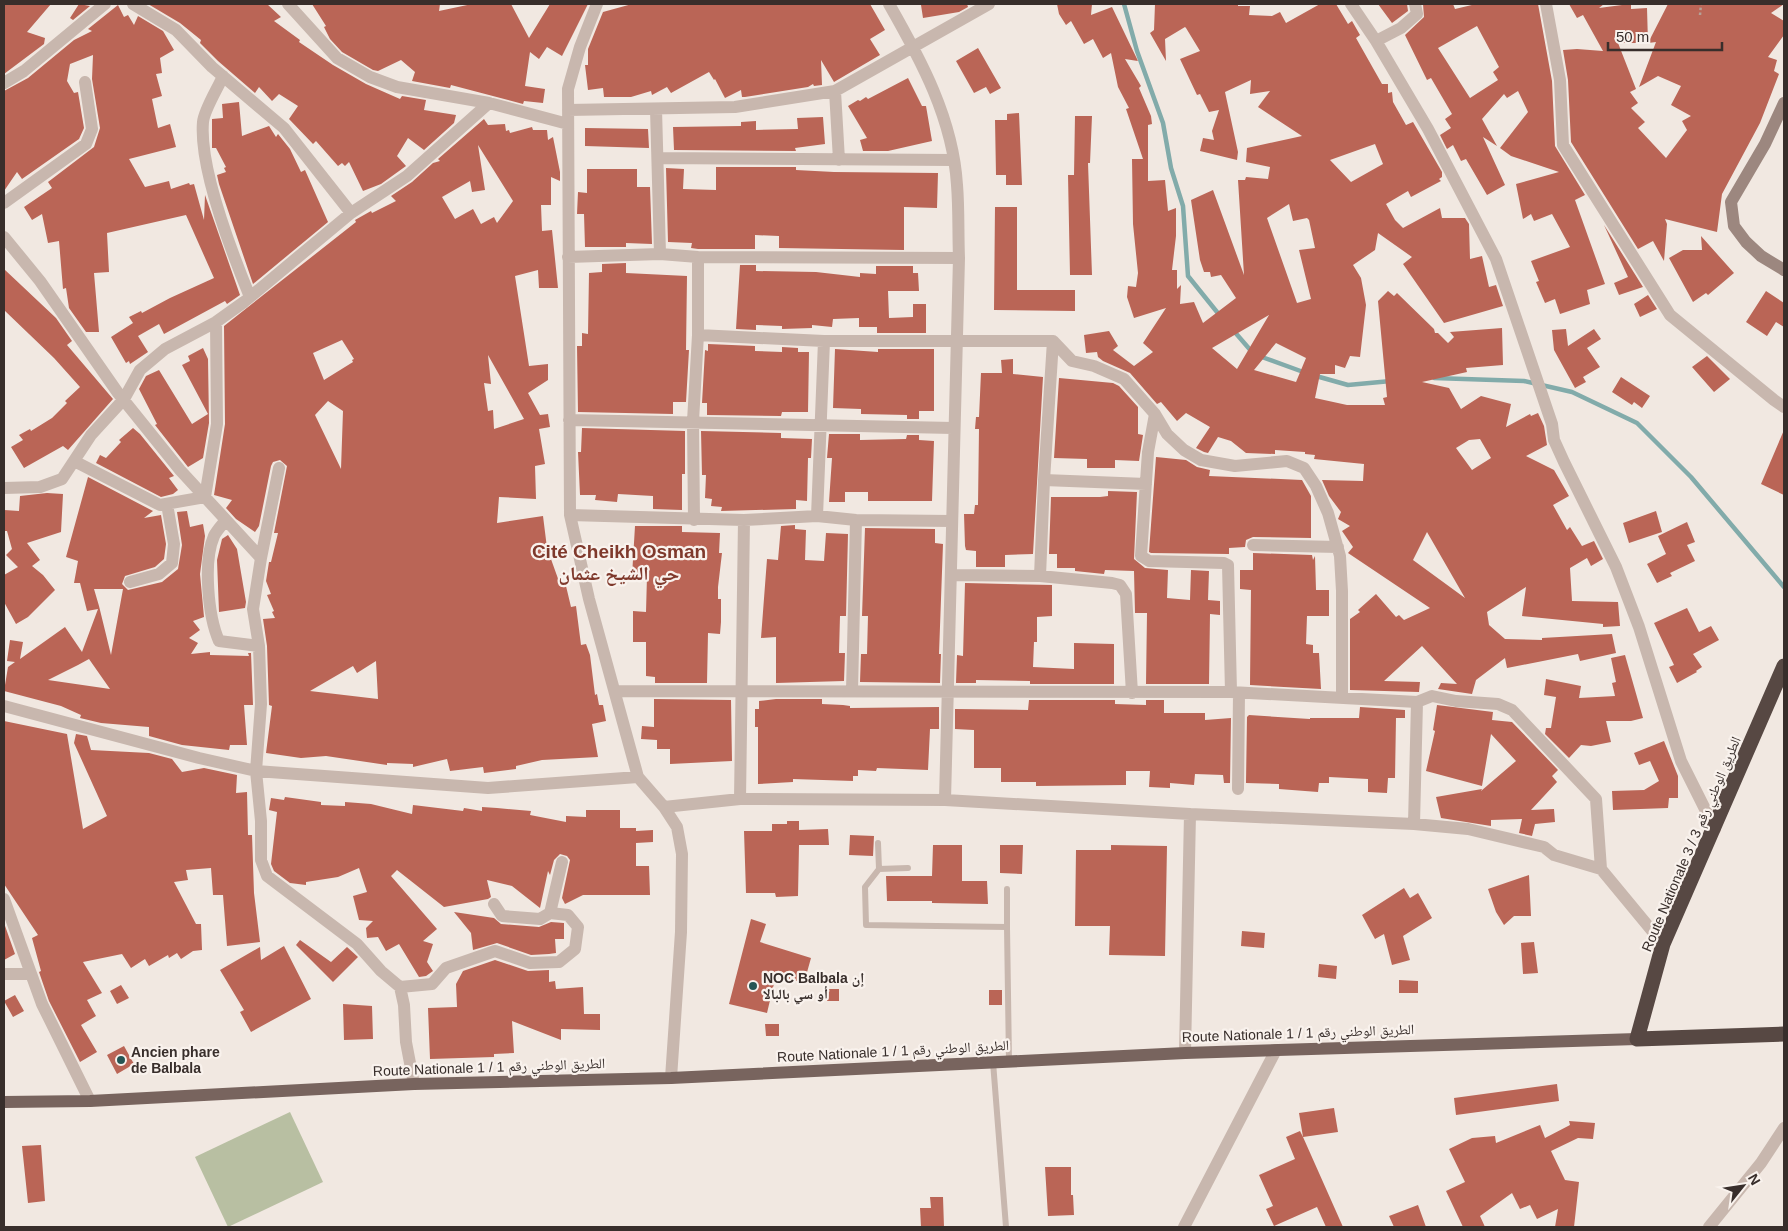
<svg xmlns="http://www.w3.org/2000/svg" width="1788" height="1231" viewBox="0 0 1788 1231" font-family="Helvetica,'Noto Naskh Arabic',sans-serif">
<rect width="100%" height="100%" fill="#f1e8e1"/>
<!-- green -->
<path fill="#b8bfa2" d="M290 1112 323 1182 228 1227 195 1157Z"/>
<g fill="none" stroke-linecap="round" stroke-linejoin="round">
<!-- stream -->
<path stroke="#82abaa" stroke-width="4.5" d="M1124 4 1137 51 1163 123 1171 168 1183 206 1188 276 1221 317
M1233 330 1252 352
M1259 356 1306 373
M1316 376 1348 385 1391 381
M1434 378 1524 381 1572 392 1637 423 1691 477 1784 587"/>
</g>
<!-- building -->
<path fill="#ba6556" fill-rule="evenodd" d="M4 4H51L27 32 45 38 44 44 4 74Z
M79 4 90 6 73 20 70 18Z
M148 4H267L281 17 274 21 300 40 299 42 333 65 366 84 400 99 402 96 426 100 424 110 456 115 454 123 424 150 408 138 397 156 406 166 381 184 363 191 349 162 345 166 342 163 338 166 316 141 313 144 289 119 298 106 279 94 272 101 259 87 255 93 218 61 200 43 201 40 180 23Z
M312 4H440L439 11 472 4H511L529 38 550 4H588L562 56 547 47 539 59 530 52 525 86 545 89 543 103 524 101 523 104 451 85 450 88 412 81 415 72 401 60 378 71 373 70 342 52 330 39 324 27 326 26Z
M632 4H870L885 30 870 39 880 55 834 82 821 60 822 85 814 86 813 84 808 87 745 97H742L741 90 725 98 715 79 714 80 709 72 671 93 667 87 652 95 651 91 631 97H604L603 88 588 90 585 65H588V49L603 12Z
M928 4H967L968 7 959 12 923 18 921 5Z
M1057 4H1092L1091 15 1112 7 1138 61 1125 59 1141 86 1139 88 1151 116 1152 124 1148 125V181L1165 180 1168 211 1176 208V236L1172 270H1177V289L1181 285 1180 304 1194 302 1203 323 1236 298 1221 275 1211 277 1210 272H1204L1200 260 1191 200 1213 190 1244 275 1238 180H1245L1246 177 1268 179 1270 167 1246 162 1247 148 1302 136 1258 107 1270 91 1250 94 1251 80 1225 92 1238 152 1237 160 1200 151 1203 138 1214 140 1212 131 1219 110 1209 112 1200 94 1197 95 1180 59 1200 51 1186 28 1185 27 1165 39 1166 61 1150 33 1154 30 1155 4H1238V6H1250L1249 15 1272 16 1280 12 1286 23 1320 4H1336L1348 24 1352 21 1360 35 1356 38 1382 84H1388V93L1392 92 1393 102 1406 125 1413 122 1442 172V177L1439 179 1441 181 1411 197 1408 191 1386 204 1395 220 1403 228 1440 208 1442 218H1465L1469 224 1470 259 1482 256 1489 287 1496 285 1503 306 1444 323 1403 264 1412 257 1378 233 1375 250 1353 265 1361 278 1366 305 1360 357 1350 356 1345 368 1335 365V374H1320L1315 398 1347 405H1385L1383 398 1387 397 1378 301 1388 291 1394 296 1397 293 1434 329 1435 333H1438L1448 343 1454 337 1450 332 1502 328 1503 365 1466 368 1467 372 1422 382 1449 388 1461 409 1481 396 1511 404 1506 427 1530 414 1531 416 1538 413 1544 426 1547 445 1526 456 1554 470 1569 496 1553 505 1567 530 1570 527 1582 546 1594 541 1603 559 1591 566 1587 558 1570 568 1572 601 1618 602 1620 626 1603 627V624L1522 616 1526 587 1487 612 1489 625 1505 639 1542 640V638L1612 634 1616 653 1580 661 1578 654 1507 668 1505 658 1476 680 1472 694 1438 689 1441 683 1457 684 1422 646 1384 681 1420 682 1419 692 1350 690V619L1360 612 1358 610 1376 594 1396 617 1399 615 1404 620 1430 608 1348 553 1353 547 1342 531 1350 526 1338 519 1341 512 1329 496 1322 480 1363 481 1364 464 1314 459 1315 455 1305 454V452L1275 450V454L1246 453 1231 441 1218 437 1208 453 1204 452 1196 448 1210 427 1186 413 1177 421 1161 402 1157 404 1130 373 1103 361 1098 357 1097 352 1086 353 1084 335 1109 331 1118 346 1113 350 1134 366 1153 352 1143 343 1166 308 1134 318 1127 297 1128 286 1136 287 1138 273 1133 224 1132 159H1143L1126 109 1129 108 1118 87 1111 53 1103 58 1093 39 1084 44 1071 21 1066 25 1059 14ZM1375 144 1383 164 1351 182 1330 160ZM1289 204 1293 221 1307 218 1309 220 1315 248 1299 250 1311 299 1297 303 1267 218ZM1269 315 1237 369 1212 348ZM1276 343 1306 358 1296 382 1254 370ZM1480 439 1491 458 1472 470 1456 448 1469 440ZM1427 532 1465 598 1413 560Z
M1378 4H1407L1408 11 1392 23Z
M1423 4H1453L1455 9 1476 4H1538L1552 81 1555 146 1585 195 1575 200 1605 284 1587 290 1590 304 1560 314 1555 299 1545 303 1536 282 1539 281 1531 261 1570 247 1552 214 1534 221 1531 214 1523 219 1516 184 1559 172 1511 156 1500 148 1528 112 1518 91 1507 98 1504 94 1482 119 1497 146 1483 137 1505 185 1487 195 1466 159 1461 161 1453 145 1447 149 1440 135 1451 128 1445 119 1452 114 1431 78 1427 80 1405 35 1424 17ZM1477 26 1499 67 1493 72 1498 80 1470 98 1438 48Z
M1569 4H1604L1599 8 1622 5H1631V9L1647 8 1648 43H1618L1636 89 1630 92 1638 103 1631 108 1645 122 1638 128 1666 158 1687 130 1682 121 1691 116 1671 105 1681 86 1658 76 1639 87 1656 42 1648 43 1668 4H1784L1771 13 1784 21V35L1768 57 1777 60 1774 71 1779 74 1760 123 1722 194 1717 232 1665 219 1667 224 1664 261 1653 241 1638 249 1571 142 1568 80 1563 50 1577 49 1603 51 1583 15 1577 18Z
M118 5 124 17 128 15 134 25 138 16 163 31 174 50 160 58 162 73 156 74 162 96 152 99 158 128 170 124 176 147 129 159 145 187 169 181 171 189 189 183 190 185 194 184 204 220 205 195 240 295 227 304 225 301 164 334 159 324 138 336 148 352 130 364 129 361 126 363 111 337 133 323 129 317 141 311 142 313 170 298 214 278 186 215 107 233 109 272 94 273 99 332H86L69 308 66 288 63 289 59 241 48 243 42 214 32 220 24 207 52 188 48 182 94 147 100 128 92 79 93 55 70 64 67 81 74 93 78 92 84 128 79 139 22 179 17 172 4 191V91L28 78 74 40 92 31 88 29Z
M978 48 1001 88 990 94 986 87 974 93 956 61Z
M908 78 922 106H926L932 141 888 151H863L860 140 867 138 848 106 858 100 860 101 866 97 868 99Z
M239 102 242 136 269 126 276 137 278 134 290 149 301 172 305 170 328 222 253 284 219 184 217 175 226 172 224 168 226 167 216 148H212V119L223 118 222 104Z
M1019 113 1022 185H1006V175H996L995 120H1007V114Z
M1075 116H1092L1090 163H1088L1092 275H1070L1068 175H1074Z
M823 117 825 144 795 148 796 151 674 150 673 127 741 126V122L756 121V130L798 129 797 118Z
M484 119 488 125 505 124 506 131 509 130 510 133 532 127 533 130H547L548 140 553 137 560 172V181L551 177V205H541L542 231 552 230 558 288H539L538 270 515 276 529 366 548 364V380L528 393 540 415 548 414 550 427 539 429 545 464 535 466 536 499 499 497 497 523 543 516 547 548 561 587 566 586 571 607 576 606 581 645 586 644 590 655 595 695 597 694 599 705H603L606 721 592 724 598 757 542 760 516 766V769L484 773 483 767 450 771 447 759 413 767V764L387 763V765L326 756 301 758 266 753 272 706 269 705 267 646 263 619 275 618 272 612 274 611 267 595 271 594 266 581 269 562H271L278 533H274L287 466 280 460 273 462 271 466 259 526 255 532 236 519 226 508 232 500 214 495 225 424 224 326 356 222 355 220 371 211 372 213 396 201 391 196 412 182 433 163 440 161 438 159ZM478 145 513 201 497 223 494 217 481 224 473 209 455 219 442 197 470 181 472 192 485 190ZM342 340 354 359 352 360 353 362 324 380 313 353ZM488 355 524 419 494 429 493 410 488 411 484 383 491 384ZM328 401 343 411 341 469 315 415ZM376 661 378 699 310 691 353 666 357 673Z
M585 128 648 129 649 148 585 146Z
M716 167H796V170L834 172 938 173 937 208 904 207V250L779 248V236L755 235V249H698L691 248 692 243 668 242 666 168 684 169 683 189 716 190Z
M587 169H637V187H650L652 244 626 243V247H585L584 214H577L578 192 587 193Z
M995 207H1017V290H1075V311L994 310Z
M1604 225 1643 287 1619 295 1614 283 1628 277Z
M1701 236 1734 273 1708 295 1706 293 1693 302 1669 258 1683 250H1702Z
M626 263V273L687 276 686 350H689L686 402H673V414L578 412 577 346H582V333L588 334 589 273 602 272V264Z
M740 265H756V271L816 272 860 277V273L876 274V266H913V273H918L919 291H888L889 318 913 317V304H926V333H877V327H859V318L833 319 832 327 812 325V328L782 329V326L756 325V330L736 329Z
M4 269 56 318 72 341 67 345 113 399 68 450 63 446 24 468 11 447 23 440 19 435 30 429 31 431 52 418 67 403 65 401 80 387 54 358 4 310Z
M1766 291 1784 303V327L1776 322 1767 336 1746 322Z
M1648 295 1657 309 1640 317 1634 304Z
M1566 329 1568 346 1594 329 1601 339 1587 348 1600 367 1583 377 1586 382 1575 388 1554 350 1552 330Z
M708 344 755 346V351L782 352V347L798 348V352H809L808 412H782L781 416 707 415V403H702L705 350 708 351Z
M203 348 208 359 209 423 203 458 188 467 155 425 157 424 139 389 146 376 159 370 192 424 208 414 182 365 190 361 188 356Z
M835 349 878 352V349H934V411H919V419H907V415L861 414V409L833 408Z
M1707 356 1730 379 1714 392 1692 367Z
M1013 359V374L1043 377 1033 554 1005 555V567H976V551L966 550 965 546 964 514H974L975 505H978L979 429H975L976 417H979L981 373H1002L1001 360Z
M1621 377 1650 396 1642 408 1634 402 1632 405 1612 392Z
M1059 378 1113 383 1119 386 1138 407V434L1143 435 1139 461 1115 460V468H1087V459L1054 458Z
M133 428 140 434 174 476 169 478 178 490 173 494 161 497 96 463 100 455 106 458 121 442 119 440Z
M582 428 685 431V474H682V510L653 509V496L618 494 617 502 595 500 596 495H580L578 452H581Z
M1784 430V495L1761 484Z
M701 431 781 433V438L812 439 811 458H808L807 501 796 500V509L721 511 722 507 711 506 712 499 705 498 706 475H702Z
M829 434H860V440L906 439 907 435H919V440L934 441 932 501H868V492H845V502H829L832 458H827Z
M1156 457 1186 460 1197 467 1210 470 1209 476 1302 480 1311 496V538L1253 537 1246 540 1245 547 1229 548V554L1151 553 1149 552Z
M88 477 153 511 144 518 161 515 166 544 164 559 155 567 125 576 122 584 128 590 162 582 178 569 182 545 177 512 187 511 190 527 203 524 205 536 200 574 204 617 193 621 200 630 189 638 198 643 191 654 210 652V655L249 656 248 653H251L253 705H244L247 745H230L229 750 182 745 149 736V727L101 723 80 718 81 715 61 706 4 691 8 667 15 662 7 661 10 640 23 642 20 659 65 627 82 652 98 609 87 611 80 583H74L78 561 66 557ZM94 589H123L111 655 99 606ZM89 659 110 689 48 680 78 665Z
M1108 491 1137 492 1134 559 1145 568 1168 570 1167 598 1190 600 1191 570 1209 571 1208 600 1220 601V615L1210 614 1209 684H1146L1147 613H1135L1134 571 1105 570 1104 574 1075 571V568H1057V554H1049L1051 497H1100L1108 496Z
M47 493 63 494 61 532 27 543 40 560 32 566 43 575 55 590 28 617 16 624 4 602V575L18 567 6 555 12 549 7 531H4V510L19 511 20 496Z
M1656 511 1662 532 1629 543 1623 523Z
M1687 522 1695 542 1687 545 1695 561 1670 573 1672 576 1657 583 1647 564 1666 554 1658 536Z
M795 525V529L806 530 805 560 824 561 826 533 848 534 846 616H840L839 653H845L844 681 776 683V637L761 638 767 559 778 560 781 526Z
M635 526H682V532L720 533 719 553H722L718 587V599H721V622L720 634 708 633 707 683H655V677L646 676V642H633V611L646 612 647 576H632Z
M865 528 935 529V543L943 544 939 654H941L940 683 860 682 861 654H867L868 616H862Z
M228 535 237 549 246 602 245 608 219 612 217 560 222 539Z
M1253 553 1312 555 1313 560 1315 556 1316 590H1329V616H1307L1306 644 1313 645V653H1319L1321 689 1250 685 1251 590 1240 589V570H1253Z
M965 583 1052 585V616L1037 617V642H1034L1033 667 1074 669V643L1114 644V684H1030V681L976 680V683H956L957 655 963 656Z
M1687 608 1699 632 1711 626 1719 640 1693 654 1702 667 1696 671 1697 672 1677 683 1669 667 1674 665 1654 623Z
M1625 655 1643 718 1631 721H1606L1611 742 1591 746 1581 745 1569 758 1545 734 1546 728H1551L1556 697 1544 695 1546 679 1581 686 1579 698 1615 696 1612 683 1616 682 1611 658Z
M654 699 731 700 732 761 670 764V749H657V740L641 739 642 726 654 727Z
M776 699H822V704L843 705 850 706V708L939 707V729H930L928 770 877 768 876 771 858 770V776H853V781L793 779V782L758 784V727H755V709H759V701Z
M1029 700H1115V704L1146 705V700H1164V713H1205V720L1231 718 1230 783H1224L1223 775 1195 774 1194 785 1170 783V788L1149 787 1150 771H1126V785L1036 786V782H1001V768H974V730L955 729V709L1028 710Z
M1437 705 1493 712 1492 720 1512 722 1558 770 1552 776 1557 782 1531 810 1554 809 1555 822 1535 824 1532 836 1519 833 1522 819 1491 820V826L1441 818 1436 797 1482 789 1481 791 1516 761 1491 734 1482 786 1426 771 1435 731 1433 730Z
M1360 707 1405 710V718H1396L1395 778H1388L1387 793 1368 792V779L1329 777V783H1319L1318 792 1279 789V784L1246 783 1247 717 1249 715 1310 719V718H1359Z
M4 721 67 734 83 829 107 816 74 743 76 734 87 736 91 750 149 753 172 759 182 772 204 768 237 775 236 793 247 792 248 835H252L254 893 260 942 227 946 223 895H213L211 868 186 870 188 880 174 882 196 924H201L202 950 193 951 181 959 177 953 169 958 168 955 149 966 145 959 131 968 122 954 83 962 102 993 87 1000 96 1016 81 1025 97 1052 80 1062 49 1001 39 972 41 971 32 938 38 935 4 884Z
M1664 741 1678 776V798H1669L1668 808 1613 810 1612 791 1644 790 1659 781 1650 761 1639 765 1634 753Z
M285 797 321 802V805L345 806V802L371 804 412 814 413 805 463 811 464 808 482 811V807L497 808 531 811 530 815 566 822V816L586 817V810H620V828H636V831L653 830V842L636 843V866H649L650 895H583L565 904 562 898 570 860 567 856 560 854 554 860 550 875 548 871 540 908 512 886 487 880 491 897 488 899 444 907 397 870 391 876 437 929 423 941 433 944 427 962 433 971 426 976 419 977 399 944 386 951 378 937 367 938 366 928 373 921 359 920 353 896 367 892 359 868 338 877 306 882V885L290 883 274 871 271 864 277 812 269 810 271 798 284 800Z
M787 821H799V830L828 829 829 845H799L798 896 776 897 775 893H746L744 831H772V824H787Z
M850 835 874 836 873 856 849 855Z
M933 845H962V881H987L988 904 932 903V901H887L886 876H932Z
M1000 845H1023L1022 874 1000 873Z
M1111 845 1167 846 1165 956 1109 955 1110 926H1075L1076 850H1111Z
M1529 875 1531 916H1514L1504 925 1496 912 1488 889Z
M1404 888 1410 898 1418 893 1432 918 1403 936 1410 960 1392 965 1384 934 1375 939 1362 915Z
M454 912 494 918 501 924 539 927 551 922 564 923V939H555L556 953 549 954 531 955 497 943 473 950 471 933Z
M751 919 766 924 760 942 811 958 804 983 776 975 767 1013 729 1004Z
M4 923 15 954 4 960Z
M1242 931 1265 933 1264 948 1241 946Z
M300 940 331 962 347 947 358 957 333 982 296 945Z
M1534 942 1538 973 1523 974 1521 943Z
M284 946 311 999 251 1032 240 1012 244 1010 220 970 260 947 261 960Z
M495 960 528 971 549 970V982L555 981 556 989 583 987 584 1014H600V1030L561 1029V1040L512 1021 514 1053 494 1054V1057L430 1059 428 1008 457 1007 456 984 463 971Z
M1319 964 1337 966 1336 979 1318 977Z
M1399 980 1418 981V993H1399Z
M121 985 129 998 117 1004 110 991Z
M827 989H839V1001H827Z
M989 990H1002V1005H989Z
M15 995 24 1011 13 1017 4 1001Z
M343 1004 372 1006 373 1039 344 1040Z
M765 1024H779V1036H766Z
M124 1046 134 1064 117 1074 107 1055Z
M1557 1084 1559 1101 1456 1115 1454 1098Z
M1334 1108 1338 1132 1303 1137 1343 1227H1326L1317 1207 1274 1226 1266 1209 1273 1206 1259 1175 1295 1159 1286 1137 1300 1131 1303 1137 1299 1113Z
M1569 1121 1595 1123 1593 1139 1578 1138 1551 1151 1565 1180 1579 1182 1574 1227H1555L1558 1209 1537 1219 1530 1205 1520 1209 1512 1193 1480 1216 1485 1227H1463L1446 1191 1465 1182 1449 1149 1472 1138 1495 1136 1496 1143 1540 1125 1545 1138 1570 1125Z
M41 1145 45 1201 28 1203 22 1146Z
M1045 1167H1071V1195H1073L1074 1215 1048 1216Z
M930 1197H943L944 1227H921L920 1208H931Z
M1418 1205 1426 1227H1394L1389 1216Z"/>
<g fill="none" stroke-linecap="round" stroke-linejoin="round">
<!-- path -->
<path stroke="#b4a298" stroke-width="2.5" stroke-dasharray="2.5 2.5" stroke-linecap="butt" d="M1700 15 1701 4"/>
<!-- lane -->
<path stroke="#c8b7ae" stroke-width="6" d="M878 843 879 869 908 868
M879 869 865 887 866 925 1007 927V889
M1007 927 1009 1061
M993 1062 1006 1227"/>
<!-- street -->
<path stroke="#c8b7ae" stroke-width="12" d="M133 4 176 30 212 67 284 128 351 213
M288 4 337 58 370 77 397 87 489 103 568 124
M597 4 580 47 568 89 570 515 589 599 638 777 664 807 677 827 682 854 681 932 671 1078
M889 4C921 60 953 119 957 185 959 209 958 234 959 258L945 800
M1351 4 1376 41 1428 129 1496 259 1552 424 1554 440 1564 462 1616 567 1639 627 1681 761 1715 829
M1546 4 1560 80 1563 145 1670 315 1774 400 1784 407
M1376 41 1401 28 1417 14 1415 4
M223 76C218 88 204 110 203 122 199 169 232 253 250 297
M4 83 24 71 105 4
M835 91 839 160
M656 109 660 254
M568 110 735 107 835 91 989 4
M659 158 953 160
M4 203 86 144 92 129 85 82
M4 237 40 281 118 393 180 470 261 558 253 609 259 646 261 704 256 771 261 821V860L267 876 357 944 381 971 400 987 404 1005 406 1042 414 1084
M568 257 660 254 698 257 959 258
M698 335 824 341H1053L1072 361 1094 366 1124 379 1155 414 1167 434 1184 450 1201 460 1235 466 1287 461 1304 468 1316 486 1328 513 1340 556 1342 591V698
M1155 414 1148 452 1141 556 1149 561 1224 563 1228 565 1231 692
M569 420 953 428
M74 461 160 505 205 497 217 424 216 322
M1044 480 1146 484
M4 488 40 487 62 479 91 435 124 399 140 370 165 349 216 322 244 302 351 213 407 176 489 103
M570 515 744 520 817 516 856 520 951 521
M817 516 824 341
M226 520C222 525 217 530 214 536 203 561 208 616 219 641L259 646
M694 520 693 421 698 335V257
M1253 545 1338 547
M261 558 279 468
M952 575 1040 576 1112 583 1120 585 1126 594 1132 693
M1040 576 1044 480 1053 341
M130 582 159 574 172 563 174 544 167 504
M615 691 1231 692 1417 702 1432 696 1456 701 1498 704 1512 710 1596 799 1601 869 1663 944
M852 691 856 520
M4 706 199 758 256 771 488 788 638 777
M1238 789 1239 693
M740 799 744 520
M664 807 740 799 945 800 1190 814 1185 1053
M1190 814 1414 824 1468 829 1544 847 1554 855 1601 869
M1414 824 1417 702
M4 899 42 1004 90 1101
M494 904 502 916 540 919 550 913
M4 974H31
M400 987 432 984 446 968 495 951 530 963 559 962 575 949 578 927 568 915 550 913 562 862
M1184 1227 1276 1050
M1709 1227 1761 1163 1784 1128"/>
<!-- secondary -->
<path stroke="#9c877f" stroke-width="12" d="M1784 103 1765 144 1731 202 1734 226 1746 242 1761 256 1784 270"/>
<!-- primary -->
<path stroke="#78645e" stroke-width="12" d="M4 1102 90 1101 414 1084 671 1078 1185 1053 1637 1039"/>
<!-- highway -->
<path stroke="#574843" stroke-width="15" d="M1784 666 1663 944 1637 1039 1784 1034"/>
</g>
<!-- markers -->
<g fill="#255554" stroke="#f9f2ed" stroke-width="2">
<circle cx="753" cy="986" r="5"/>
<circle cx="121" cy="1060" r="5"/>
</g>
<g text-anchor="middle" stroke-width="4.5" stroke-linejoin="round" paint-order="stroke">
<!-- street labels -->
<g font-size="14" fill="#382e2b" stroke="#f9f2ed">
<text transform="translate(1691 844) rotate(-67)" y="5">Route Nationale 3 / الطريق الوطني رقم 3</text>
<text transform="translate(1298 1033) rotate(-2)" y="5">Route Nationale 1 / الطريق الوطني رقم 1</text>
<text transform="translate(893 1051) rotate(-3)" y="5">Route Nationale 1 / الطريق الوطني رقم 1</text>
<text transform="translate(489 1067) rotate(-2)" y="5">Route Nationale 1 / الطريق الوطني رقم 1</text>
</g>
<!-- poi labels -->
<g font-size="14" font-weight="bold" fill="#382e2b" stroke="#f9f2ed" text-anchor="start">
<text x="763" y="983">NOC Balbala إن<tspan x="763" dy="16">أو سي بالبالا</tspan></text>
<text x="131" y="1057">Ancien phare<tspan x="131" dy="16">de Balbala</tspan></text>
</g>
<!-- district labels -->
<g font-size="19" font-weight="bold" fill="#7f392c" stroke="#f9f2ed">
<text x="619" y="558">Cité Cheikh Osman<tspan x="619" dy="22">حي الشيخ عثمان</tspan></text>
</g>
</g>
<!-- border -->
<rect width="1788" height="1231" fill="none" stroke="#382e2b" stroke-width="10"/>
<!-- north arrow -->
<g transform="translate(1743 1186) rotate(60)" stroke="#f9f2ed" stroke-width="4" paint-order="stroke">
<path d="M0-4L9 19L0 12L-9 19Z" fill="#382e2b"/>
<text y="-8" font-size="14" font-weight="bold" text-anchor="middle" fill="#382e2b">N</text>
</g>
<!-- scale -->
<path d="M1608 42v8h114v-8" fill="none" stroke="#382e2b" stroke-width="2.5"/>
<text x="1616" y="42" font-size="15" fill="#382e2b" stroke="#f9f2ed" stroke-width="4" paint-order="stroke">50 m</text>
</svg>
